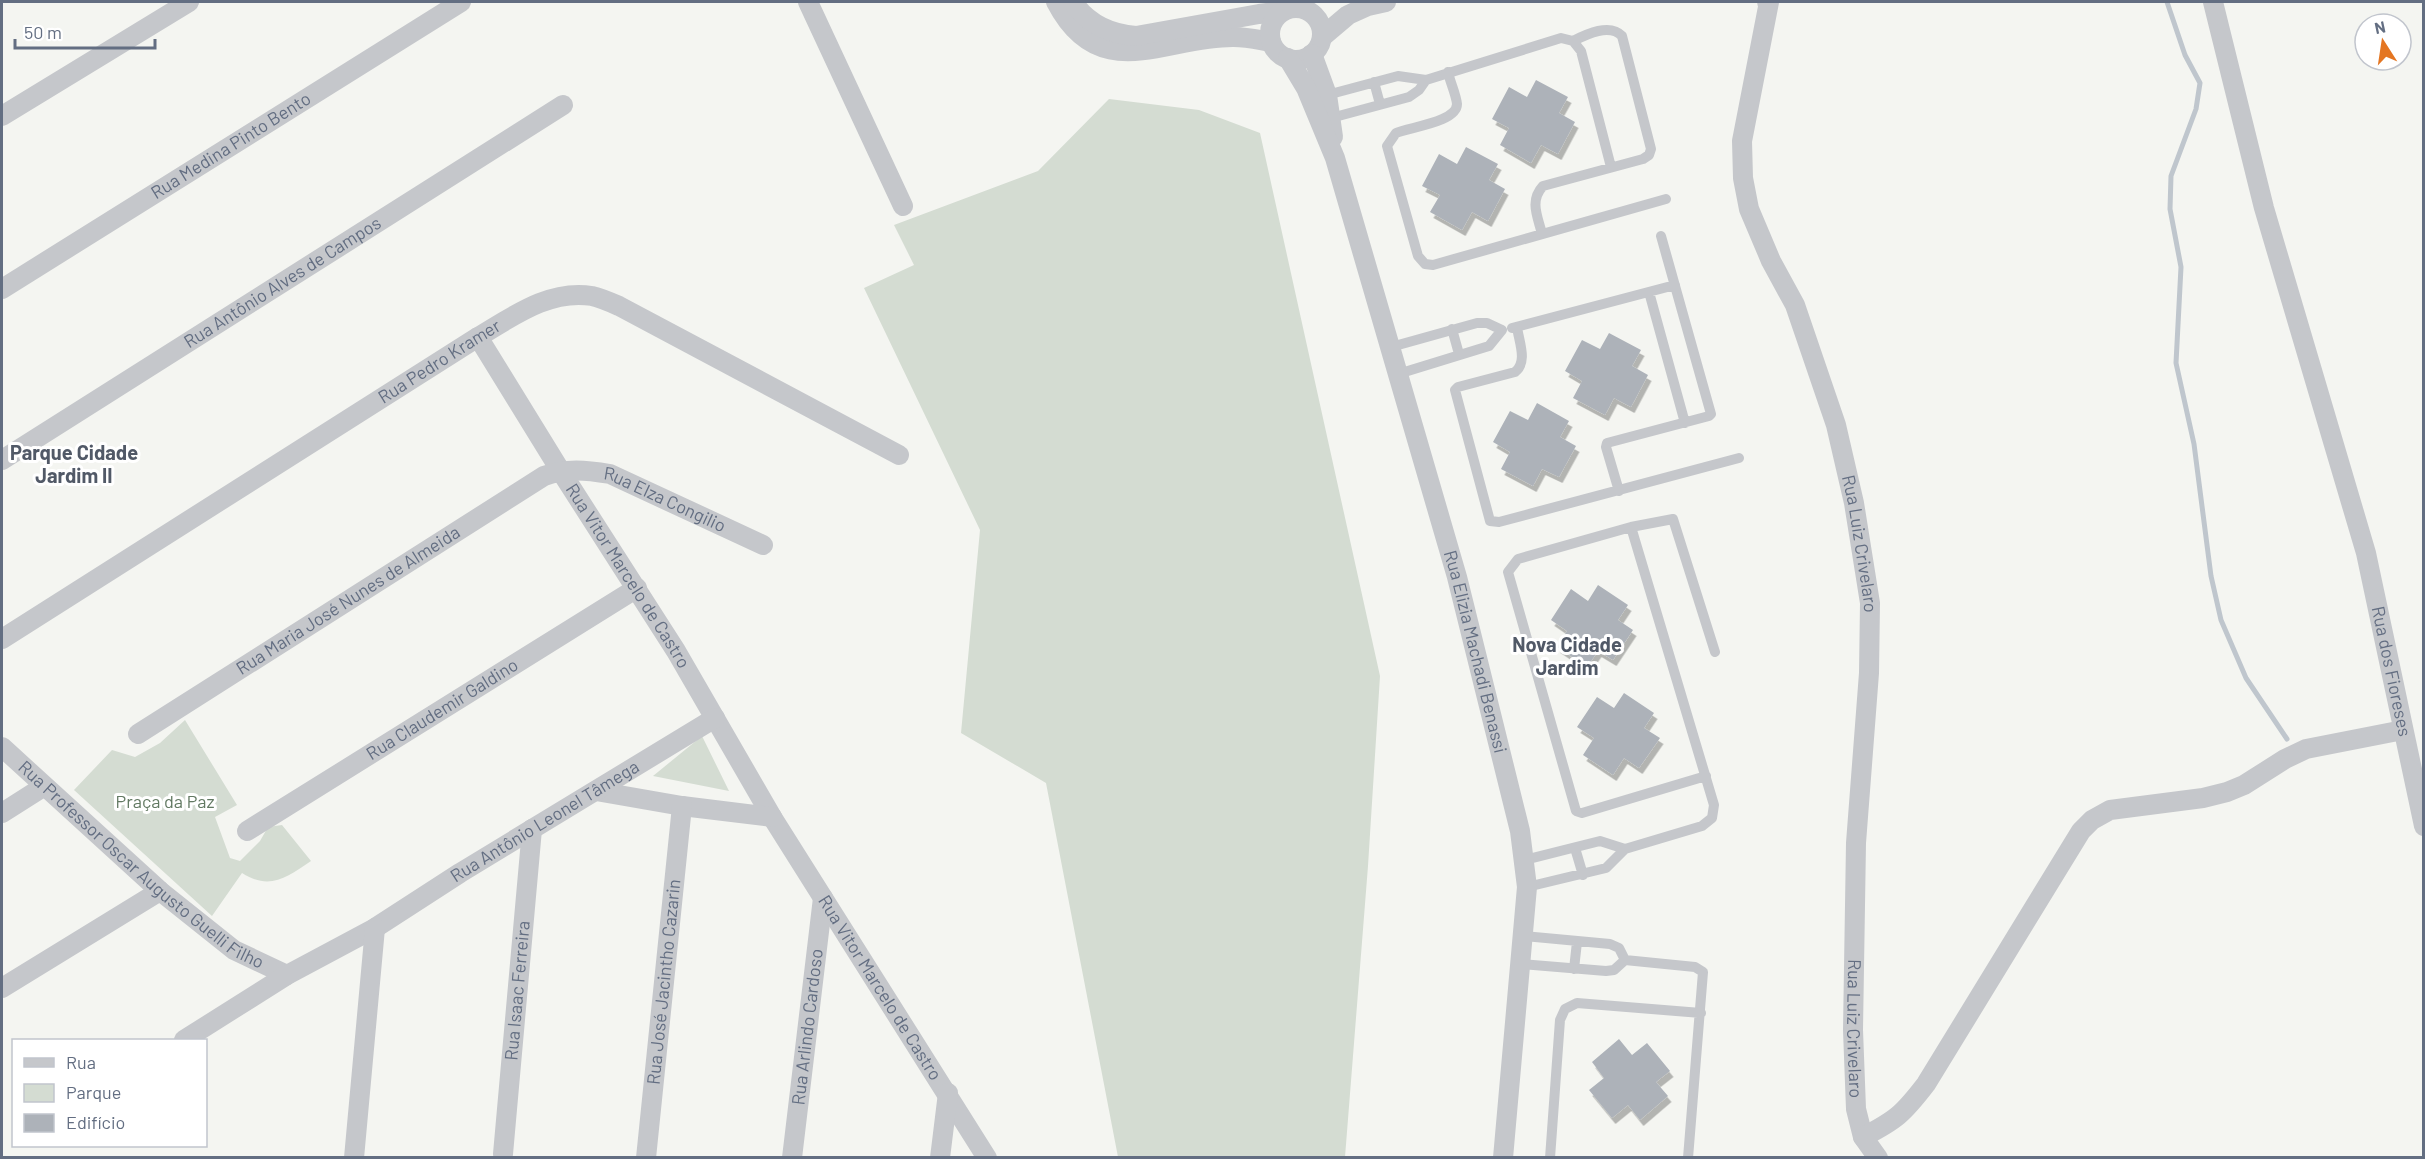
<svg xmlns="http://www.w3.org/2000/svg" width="2425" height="1159" viewBox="0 0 2425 1159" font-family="Barlow,sans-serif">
<defs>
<filter id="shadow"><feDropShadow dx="3.5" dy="6" stdDeviation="0" flood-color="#0004"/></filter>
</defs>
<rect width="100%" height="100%" fill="#f4f5f1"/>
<!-- green -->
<path fill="#d4dcd2" d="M1109 99 1199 110 1260 133 1380 676 1368 866 1345 1157H1118L1046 783 961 733 980 530 864 288 914 265 894 225 1038 171Z
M185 720 237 805 215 817 230 858 240 861 260 841 268 827 282 825 311 861C287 877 270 891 242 873L212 916 74 790 112 750 135 757 160 743Z
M702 736 729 791 653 776Z"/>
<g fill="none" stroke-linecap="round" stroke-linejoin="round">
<!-- stream -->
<path stroke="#bfc6cd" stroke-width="5" d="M2167 2 2185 55 2200 83 2196 109 2171 176 2170 209 2181 267 2176 363 2194 444 2211 576 2221 620 2246 678 2287 739"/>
</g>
<!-- building -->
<path fill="#adb2b9" filter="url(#shadow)" d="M1536 80 1568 97 1559 113 1575 122 1558 154 1541 145 1531 163 1500 145 1509 128 1492 119 1509 87 1527 97Z
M1466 147 1498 164 1489 180 1505 189 1488 221 1472 212 1462 230 1430 212 1440 195 1422 186 1439 154 1457 164Z
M1609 333 1641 350 1632 366 1648 375 1631 407 1614 398 1605 415 1573 398 1582 381 1565 371 1582 340 1600 349Z
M1537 403 1569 421 1560 437 1576 446 1559 477 1542 469 1533 486 1501 469 1510 452 1493 442 1510 411 1528 420Z
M1598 585 1628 605 1618 620 1633 630 1613 660 1598 651 1587 667 1557 647 1567 631 1551 620 1571 589 1588 601Z
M1624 693 1654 713 1644 728 1660 738 1639 768 1624 758 1613 775 1583 755 1594 738 1577 727 1597 697 1614 708Z
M1619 1039 1632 1055 1647 1043 1670 1071 1656 1082 1668 1096 1640 1120 1628 1105 1612 1118 1589 1090 1604 1078 1592 1062Z"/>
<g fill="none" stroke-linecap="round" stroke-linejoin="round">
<!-- service -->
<path stroke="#c5c7cb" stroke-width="10" d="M1448 72C1450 82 1456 94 1457 104 1457 122 1410 127 1396 133L1387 146 1418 256 1425 264 1433 265 1666 199
M1426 80 1561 38 1573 41 1581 51 1611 167
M1374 82 1380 104
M1327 95 1398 76 1426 80 1419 90 1409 97 1331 118
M1542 234C1538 217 1529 201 1543 186L1643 159 1649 155 1651 149 1622 36C1610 23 1587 34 1573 41
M1649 292 1685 423
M1517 327C1519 342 1528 362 1515 372L1458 387 1455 390 1490 521 1499 522 1739 458
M1512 328 1675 285
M1452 329 1459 354
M1391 347 1477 323H1487L1502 330 1489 346 1398 374
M1619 491 1606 447 1607 443 1709 416 1711 414 1661 236
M1706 776 1582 813 1576 811 1508 572 1518 559 1631 527 1673 519 1715 652
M1575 848 1583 875
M1625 849 1702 826 1712 818 1714 805 1631 527
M1525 860 1600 841 1625 849 1606 868 1527 887
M1625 960 1695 967 1703 972 1688 1158
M1521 964 1606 971 1614 970 1625 960 1619 948 1610 944 1523 936
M1574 969 1577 942
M1550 1158 1560 1020 1565 1009 1577 1003 1701 1013"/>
<!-- minor -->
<g stroke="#c5c7cb" stroke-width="20">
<path d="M808 2 903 206"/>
<path d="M1056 2C1100 87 1165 36 1234 37 1247 37 1259 40 1271 42"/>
<path d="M1073 2C1088 24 1110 34 1136 36L1259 14 1283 11"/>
<path id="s1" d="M1767 2H1769L1742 141 1743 178 1749 209 1771 261 1795 305 1836 425 1854 503 1870 603 1869 673 1856 843 1853 1030 1856 1109 1863 1137 1878 1158"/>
<path id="s2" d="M2213 2 2264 208 2366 553 2424 826"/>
<circle cx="1296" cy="34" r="26"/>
<path d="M1322 37 1348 15 1368 6 1386 2"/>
<path d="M1312 54 1327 95 1333 137"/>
<path id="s3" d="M1288 58 1306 88 1335 158 1457 577 1520 831 1527 887 1503 1158"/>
<path d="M2 116 189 2"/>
<path id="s4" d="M2 289 461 2"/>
<path id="s5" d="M478 337 560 470 676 651 772 817 987 1158"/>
<path id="s6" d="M2 460 563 105"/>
<path id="s7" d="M2 639 478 337C512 317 549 289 592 296 601 298 610 302 619 306L899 455"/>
<path id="s8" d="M138 734 544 476C566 468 586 470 610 474L763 545"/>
<path id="s9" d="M2 747 160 891 234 950 287 975"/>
<path d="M596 791 682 806 772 817"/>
<path d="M2 813 43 787"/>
<path id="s10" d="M247 831 637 588"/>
<path d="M2 988 160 891"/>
<path id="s11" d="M184 1040 287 975 375 928 460 873 715 718"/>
<path d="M1863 1137C1896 1120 1903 1114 1926 1084L2081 831 2092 820 2110 810 2203 798 2227 792 2244 785 2285 759 2306 749 2403 730"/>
<path id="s12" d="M503 1154 532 829"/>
<path d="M354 1158 375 928"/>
<path id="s13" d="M646 1158 682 806"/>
<path id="s14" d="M792 1158 823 898"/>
<path d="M940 1158 948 1093"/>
</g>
</g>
<g text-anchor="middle" stroke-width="6" stroke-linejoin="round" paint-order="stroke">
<!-- street labels -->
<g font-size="18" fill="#636e82" stroke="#fff">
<text dy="6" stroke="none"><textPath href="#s4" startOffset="270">Rua Medina Pinto Bento</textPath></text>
<text dy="6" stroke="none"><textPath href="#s6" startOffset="332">Rua Antônio Alves de Campos</textPath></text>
<text dy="6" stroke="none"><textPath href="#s7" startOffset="518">Rua Pedro Kramer</textPath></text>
<text dy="6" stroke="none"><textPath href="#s8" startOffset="608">Rua Elza Congilio</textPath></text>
<text dy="6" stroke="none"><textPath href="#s1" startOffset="567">Rua Luiz Crivelaro</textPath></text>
<text dy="6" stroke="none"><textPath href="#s5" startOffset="282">Rua Vitor Marcelo de Castro</textPath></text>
<text dy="6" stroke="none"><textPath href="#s8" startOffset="249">Rua Maria José Nunes de Almeida</textPath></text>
<text dy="6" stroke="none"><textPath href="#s3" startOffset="624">Rua Elizia Machadi Benassi</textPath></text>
<text dy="6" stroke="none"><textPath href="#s2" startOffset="693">Rua dos Fioreses</textPath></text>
<text dy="6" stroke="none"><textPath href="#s10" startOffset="230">Rua Claudemir Galdino</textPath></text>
<text dy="6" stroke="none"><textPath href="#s11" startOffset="422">Rua Antônio Leonel Tâmega</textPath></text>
<text dy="6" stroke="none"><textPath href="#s9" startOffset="183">Rua Professor Oscar Augusto Guelli Filho</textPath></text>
<text dy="6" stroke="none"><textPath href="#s13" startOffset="177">Rua José Jacintho Cazarin</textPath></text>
<text dy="6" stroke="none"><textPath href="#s5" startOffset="765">Rua Vitor Marcelo de Castro</textPath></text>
<text dy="6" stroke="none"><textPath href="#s12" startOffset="164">Rua Isaac Ferreira</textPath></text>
<text dy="6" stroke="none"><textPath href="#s14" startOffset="132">Rua Arlindo Cardoso</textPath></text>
<text dy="6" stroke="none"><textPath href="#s1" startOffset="1053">Rua Luiz Crivelaro</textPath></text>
</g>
<!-- park labels -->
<g font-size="18" fill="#627962" stroke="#fff">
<text x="165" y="808">Praça da Paz</text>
</g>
<!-- neighbourhood labels -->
<g font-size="20" font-weight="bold" fill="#515967" stroke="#fff">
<text x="74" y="460">Parque Cidade<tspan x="74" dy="23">Jardim II</tspan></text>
<text x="1567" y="652">Nova Cidade<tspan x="1567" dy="23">Jardim</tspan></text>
</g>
</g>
<!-- border -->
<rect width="2425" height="1159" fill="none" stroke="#636e82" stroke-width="6"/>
<!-- legend -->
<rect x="12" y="1039" width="195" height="108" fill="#ffffff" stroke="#c1c5cd" stroke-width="1.5"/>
<rect x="24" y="1058" width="30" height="9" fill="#c5c7cb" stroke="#c1c5cd" stroke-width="1.5"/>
<text x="66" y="1069" font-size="18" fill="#636e82">Rua</text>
<rect x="24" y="1084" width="30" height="18" fill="#d4dcd2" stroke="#c1c5cd" stroke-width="1.5"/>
<text x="66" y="1099" font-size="18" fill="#636e82">Parque</text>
<rect x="24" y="1114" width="30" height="18" fill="#adb2b9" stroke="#c1c5cd" stroke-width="1.5"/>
<text x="66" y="1129" font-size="18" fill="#636e82">Edifício</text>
<!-- north arrow -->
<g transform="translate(2383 42) rotate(348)"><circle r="28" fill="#ffffff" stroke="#c1c5cd" stroke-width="1.5"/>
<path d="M0-4.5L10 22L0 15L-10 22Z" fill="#e47622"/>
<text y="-9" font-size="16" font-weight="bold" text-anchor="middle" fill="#636e82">N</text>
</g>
<!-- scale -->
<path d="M15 39v9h140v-9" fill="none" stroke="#636e82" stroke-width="3"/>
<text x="24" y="39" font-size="18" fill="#636e82" stroke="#ffffff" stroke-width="4.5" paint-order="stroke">50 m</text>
</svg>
